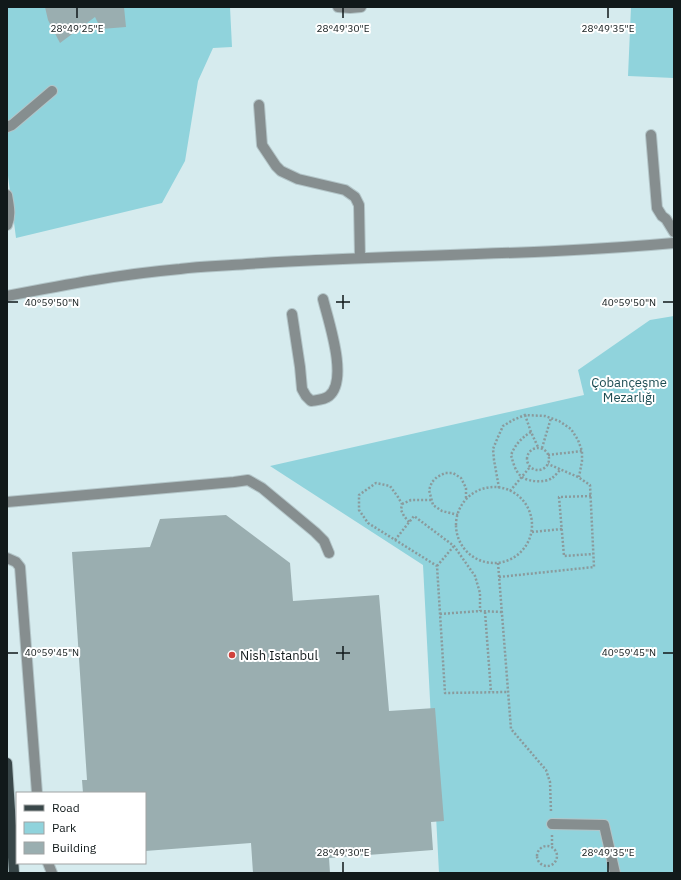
<svg xmlns="http://www.w3.org/2000/svg" width="681" height="880" viewBox="0 0 681 880" font-family="'IBM Plex Sans',sans-serif">
<rect width="100%" height="100%" fill="#d6ebee"/>
<!-- green -->
<path fill="#90d3dc" d="M7 7H230L232 47 213 48 198 81 185 161 162 203 16 238 7 168Z
M631 7H674V78L628 76Z
M674 316V873H439L423 565 270 466 584 395 578 370 650 320Z"/>
<!-- building -->
<path fill="#9aaeb0" d="M45 7H124L126 27 101 29 95 17 60 43 48 20Z
M226 515 290 563 293 601 379 595 389 711 435 708 444 821 431 822 433 850 329 858 330 873H253L251 843 145 851V793H83L82 780H87L72 552 150 547 160 519Z"/>
<g fill="none" stroke-linecap="round" stroke-linejoin="round">
<!-- minor casing -->
<g stroke="#b3c5c8" stroke-width="12">
<path id="minor" d="M338 7 350 8 361 7
M259 105 262 145 276 166 281 171 298 179 345 190 355 197 359 205 360 258
M7 127 12 125 52 91
M651 135 657 208 662 216 666 219 674 232
M7 195C9 206 11 216 7 225
M7 296C64 285 122 274 180 269 202 266 225 266 247 264 389 254 532 256 674 243
M292 314 300 367 302 389 306 396 311 401C317 400 324 400 329 396 349 380 328 320 323 299
M7 502 234 482 248 480 262 488 315 532 324 541 329 553
M7 558 16 562 20 567 37 793
M552 824 604 825 615 873
M48 863 52 873"/>
</g>
<!-- major casing -->
<g stroke="#b3c5c8" stroke-width="12">
<path id="major" d="M7 763 14 873"/>
</g>
<!-- path -->
<path stroke="#8a9a9c" stroke-width="2.5" stroke-dasharray="2 2" stroke-linecap="butt" d="M525 415 531 432 538 447
M531 432C521 438 515 445 511 455 513 462 515 472 522 477 529 482 545 483 552 478 555 476 558 472 561 469
M527 459a11 11 0 1 1 22 0a11 11 0 1 1-22 0Z
M542 448 551 418
M548 455 582 451
M456 525a38 38 0 1 1 76 0a38 38 0 1 1-76 0Z
M499 488 494 460 493 449 498 437 503 426 513 420 525 415 545 416 559 421 571 429 578 440 582 451V461L579 477
M510 491 530 467
M591 496 559 497 564 556 593 554
M402 504 411 500H432
M458 515 442 511 433 505 429 490 432 482 437 477 445 473H453L461 478 466 488V500
M409 522 404 516 401 510 402 504 398 497 390 486 376 483 359 495V510L368 523 437 566 445 693 508 692
M532 532 562 529
M395 540 414 516 454 546 475 576 480 593V611
M498 563 511 729 546 770 550 782 551 812
M437 566 454 546
M499 577 594 567 590 485 578 477 548 464
M485 612 491 692
M440 614 480 611 502 612
M552 835V847
M537 856a10 10 0 1 1 20 0a10 10 0 1 1-20 0Z"/>
<!-- minor -->
<use href="#minor" stroke="#868e8f" stroke-width="10"/>
<!-- major -->
<use href="#major" stroke="#394749" stroke-width="10"/>
</g>
<!-- ticks -->
<path fill="none" stroke="#11191a" stroke-width="1.5" d="M77 8V18M343 8V18M608 8V18M343 295V309M8 302H18M336 302H350M663 302H673M343 646V660M8 653H18M336 653H350M663 653H673M343 862V872M608 862V872"/>
<!-- markers -->
<circle fill="#d0423c" stroke="#fff" stroke-width="1.5" cx="232" cy="655" r="4"/>
<g text-anchor="middle" stroke-width="4" stroke-linejoin="round" paint-order="stroke">
<!-- park labels -->
<g font-size="13" fill="#1c4c52" stroke="#fff">
<text x="629" y="387">Çobançeşme<tspan x="629" dy="15">Mezarlığı</tspan></text>
</g>
<!-- poi labels -->
<g font-size="13" fill="#11191a" stroke="#fff" text-anchor="start">
<text x="240" y="660">Nish Istanbul</text>
</g>
</g>
<g font-size="10" text-anchor="middle" fill="#11191a" stroke="#fff" stroke-width="4" stroke-linejoin="round" paint-order="stroke">
<text x="77" y="32">28°49'25"E</text>
<text x="343" y="32">28°49'30"E</text>
<text x="608" y="32">28°49'35"E</text>
<text x="52" y="306">40°59'50"N</text>
<text x="629" y="306">40°59'50"N</text>
<text x="52" y="656">40°59'45"N</text>
<text x="629" y="656">40°59'45"N</text>
<text x="343" y="856">28°49'30"E</text>
<text x="608" y="856">28°49'35"E</text>
</g>
<!-- border -->
<rect width="681" height="880" fill="none" stroke="#11191a" stroke-width="16"/>
<!-- legend -->
<rect x="16" y="792" width="130" height="72" fill="#ffffff" stroke="#a0a3a3"/>
<rect x="24" y="805" width="20" height="6" fill="#394749" stroke="#a0a3a3"/>
<text x="52" y="812" font-size="12" fill="#11191a">Road</text>
<rect x="24" y="822" width="20" height="12" fill="#90d3dc" stroke="#a0a3a3"/>
<text x="52" y="832" font-size="12" fill="#11191a">Park</text>
<rect x="24" y="842" width="20" height="12" fill="#9aaeb0" stroke="#a0a3a3"/>
<text x="52" y="852" font-size="12" fill="#11191a">Building</text>
</svg>
